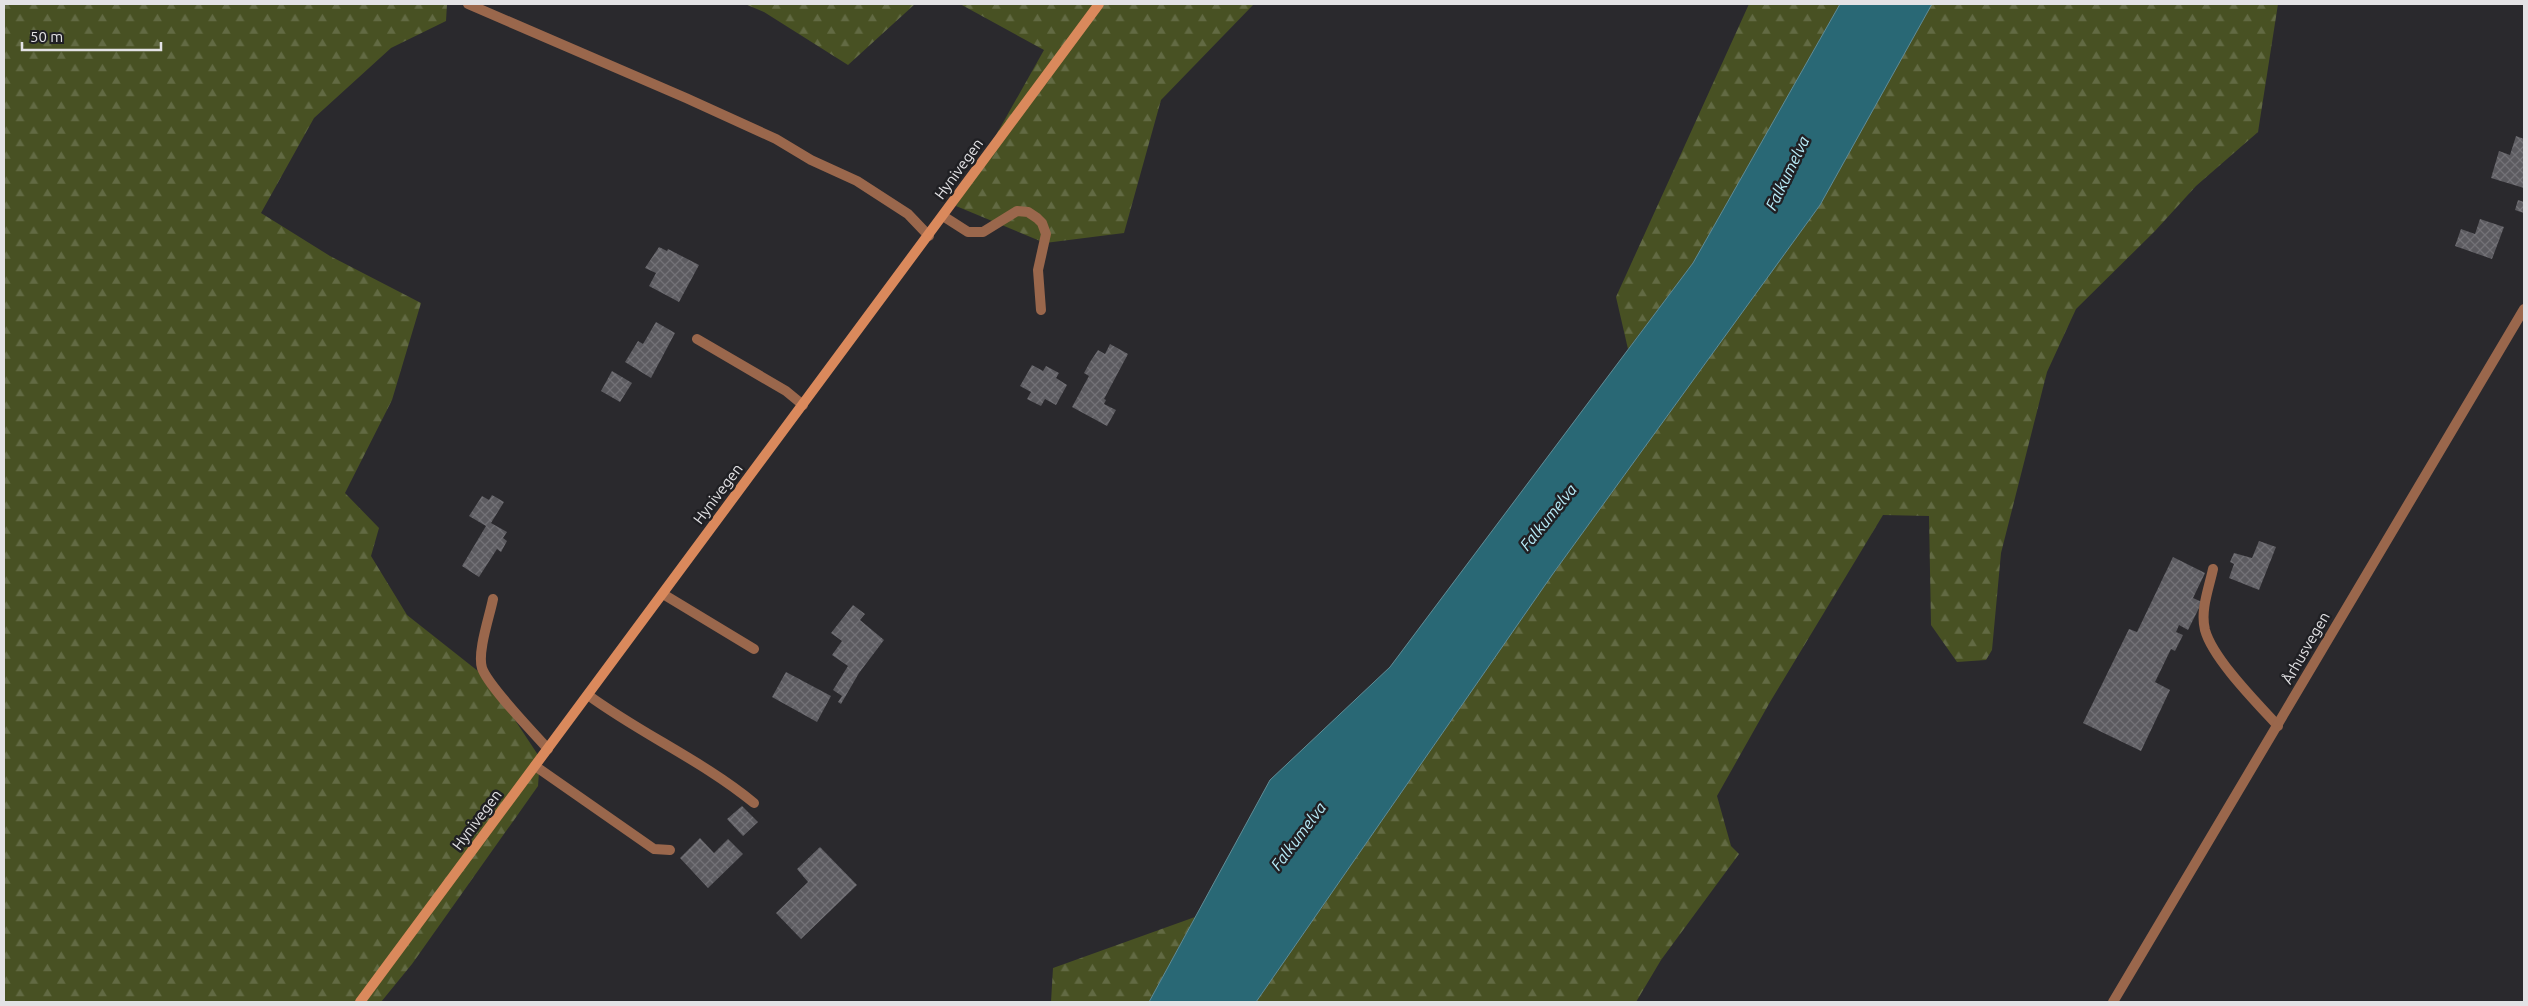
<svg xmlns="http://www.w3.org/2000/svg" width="2528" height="1006" viewBox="0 0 2528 1006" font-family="Ubuntu,sans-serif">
<defs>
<pattern id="forest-firs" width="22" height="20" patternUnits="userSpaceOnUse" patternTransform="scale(1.25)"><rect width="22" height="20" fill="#485123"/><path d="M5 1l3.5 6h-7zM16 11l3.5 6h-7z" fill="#626a43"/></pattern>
<pattern id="building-cross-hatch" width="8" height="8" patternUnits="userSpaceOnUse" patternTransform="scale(1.25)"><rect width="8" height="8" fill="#5c5b60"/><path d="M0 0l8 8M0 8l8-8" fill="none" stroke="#737277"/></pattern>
</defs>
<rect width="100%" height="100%" fill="#2a292d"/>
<!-- forest -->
<path fill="url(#forest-firs)" d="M4 4H447L446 21 391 48 314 118 261 213 330 256 421 303 392 400 345 493 379 528 371 556 407 615 488 679 540 758 538 786 412 964 381 1002H4Z
M745 4H915L848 65 764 12Z
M960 4H1254L1161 100 1124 233 1045 243 956 206 1044 50Z
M1749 4H1840L1693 263 1628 349 1616 297Z
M1932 4H2278L2258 132 2196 186 2155 231 2076 309 2047 372 2001 553 1992 650 1986 660 1957 662 1931 625 1929 516 1883 515 1770 702 1717 796 1731 846 1739 854 1661 960 1636 1002H1256L1552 575 1820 205Z
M1195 917 1149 1002H1051L1053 968Z"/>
<!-- water -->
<path fill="#296875" stroke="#618d97" d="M1840 4H1932L1820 205 1552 575 1256 1002H1149L1270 780 1390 667 1693 263Z"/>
<!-- building -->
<path fill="url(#building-cross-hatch)" d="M2516 136 2524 139V188L2491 178 2499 151 2510 155Z
M2518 200 2524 202V213L2515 210Z
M2480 219 2504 227 2492 259 2455 246 2461 229 2475 234Z
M659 247 667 251 668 249 699 265 679 302 649 286 656 273 645 268Z
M656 322 675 333 651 378 625 362 638 341 643 344Z
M1110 344 1128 354 1104 399 1106 400 1104 404 1116 410 1107 426 1072 407 1089 376 1084 373 1090 362 1098 350 1105 354Z
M1032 365 1043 371 1046 366 1059 373 1056 378 1067 385 1056 405 1045 399 1041 406 1027 399 1031 392 1020 386Z
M612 371 632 383 620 402 601 391Z
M492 495 504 502 491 523 507 532 503 538 507 541 501 552 497 549 479 577 462 566 486 526 469 516 482 496 489 500Z
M2259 541 2276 547 2259 590 2229 578 2234 564 2230 562 2234 553 2252 558Z
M2173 557 2205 573 2193 598 2202 602 2188 630 2179 625 2176 632 2183 635 2175 651 2171 649 2155 682 2170 690 2141 751 2083 723 2129 629 2137 632Z
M853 605 865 614 860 620 884 640 859 673 841 704 838 702 842 696 833 690 848 666 832 655 842 641 831 633Z
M786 672 831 696 817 722 772 697Z
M742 806 758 822 743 836 727 819Z
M700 838 714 853 728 839 743 854 708 888 680 858Z
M820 847 857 885 801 939 776 913 808 882 797 869Z"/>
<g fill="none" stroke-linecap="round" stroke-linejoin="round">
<!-- service -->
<path stroke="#9a674c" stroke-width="10" d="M468 4 686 98 776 139 811 160 857 181 908 214 929 236
M943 216 968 232H983L1017 211 1028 212 1037 218 1042 223 1046 234 1038 270 1041 310
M697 339 786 391 803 405
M2213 569C2209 588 2200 610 2205 630 2213 659 2257 703 2278 726
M663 594 754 649
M493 599C490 615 477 652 482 668 488 686 533 732 548 749
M588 695C641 734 703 761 754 803
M535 766 654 849 670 850"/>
<!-- tertiary -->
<path stroke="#9a674c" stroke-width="10" d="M2113 1002 2524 309"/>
<!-- secondary -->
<path stroke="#da895c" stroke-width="10" d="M360 1002 1099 4"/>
</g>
<g text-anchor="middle" stroke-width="5" stroke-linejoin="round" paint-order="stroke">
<!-- street labels -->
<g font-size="15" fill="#e3e2e5" stroke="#202024">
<text transform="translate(959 169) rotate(-54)" y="5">Hynivegen</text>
<text transform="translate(718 494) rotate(-53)" y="5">Hynivegen</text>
<text transform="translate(2306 648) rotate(-60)" y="5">Århusvegen</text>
<text transform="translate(477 820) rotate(-53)" y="5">Hynivegen</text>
</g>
<!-- water labels -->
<g font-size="16" font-style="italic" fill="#b8edfa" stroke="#202024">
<text transform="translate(1787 173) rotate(-64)" y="6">Falkumelva</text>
<text transform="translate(1548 517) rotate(-51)" y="6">Falkumelva</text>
<text transform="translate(1298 836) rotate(-53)" y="6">Falkumelva</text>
</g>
</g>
<!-- border -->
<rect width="2528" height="1006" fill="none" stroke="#e3e2e5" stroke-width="10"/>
<!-- scale -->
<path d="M22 42v8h139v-8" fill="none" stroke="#e3e2e5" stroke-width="2.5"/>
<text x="30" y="42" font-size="15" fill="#e3e2e5" stroke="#202024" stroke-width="4" paint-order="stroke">50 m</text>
</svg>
